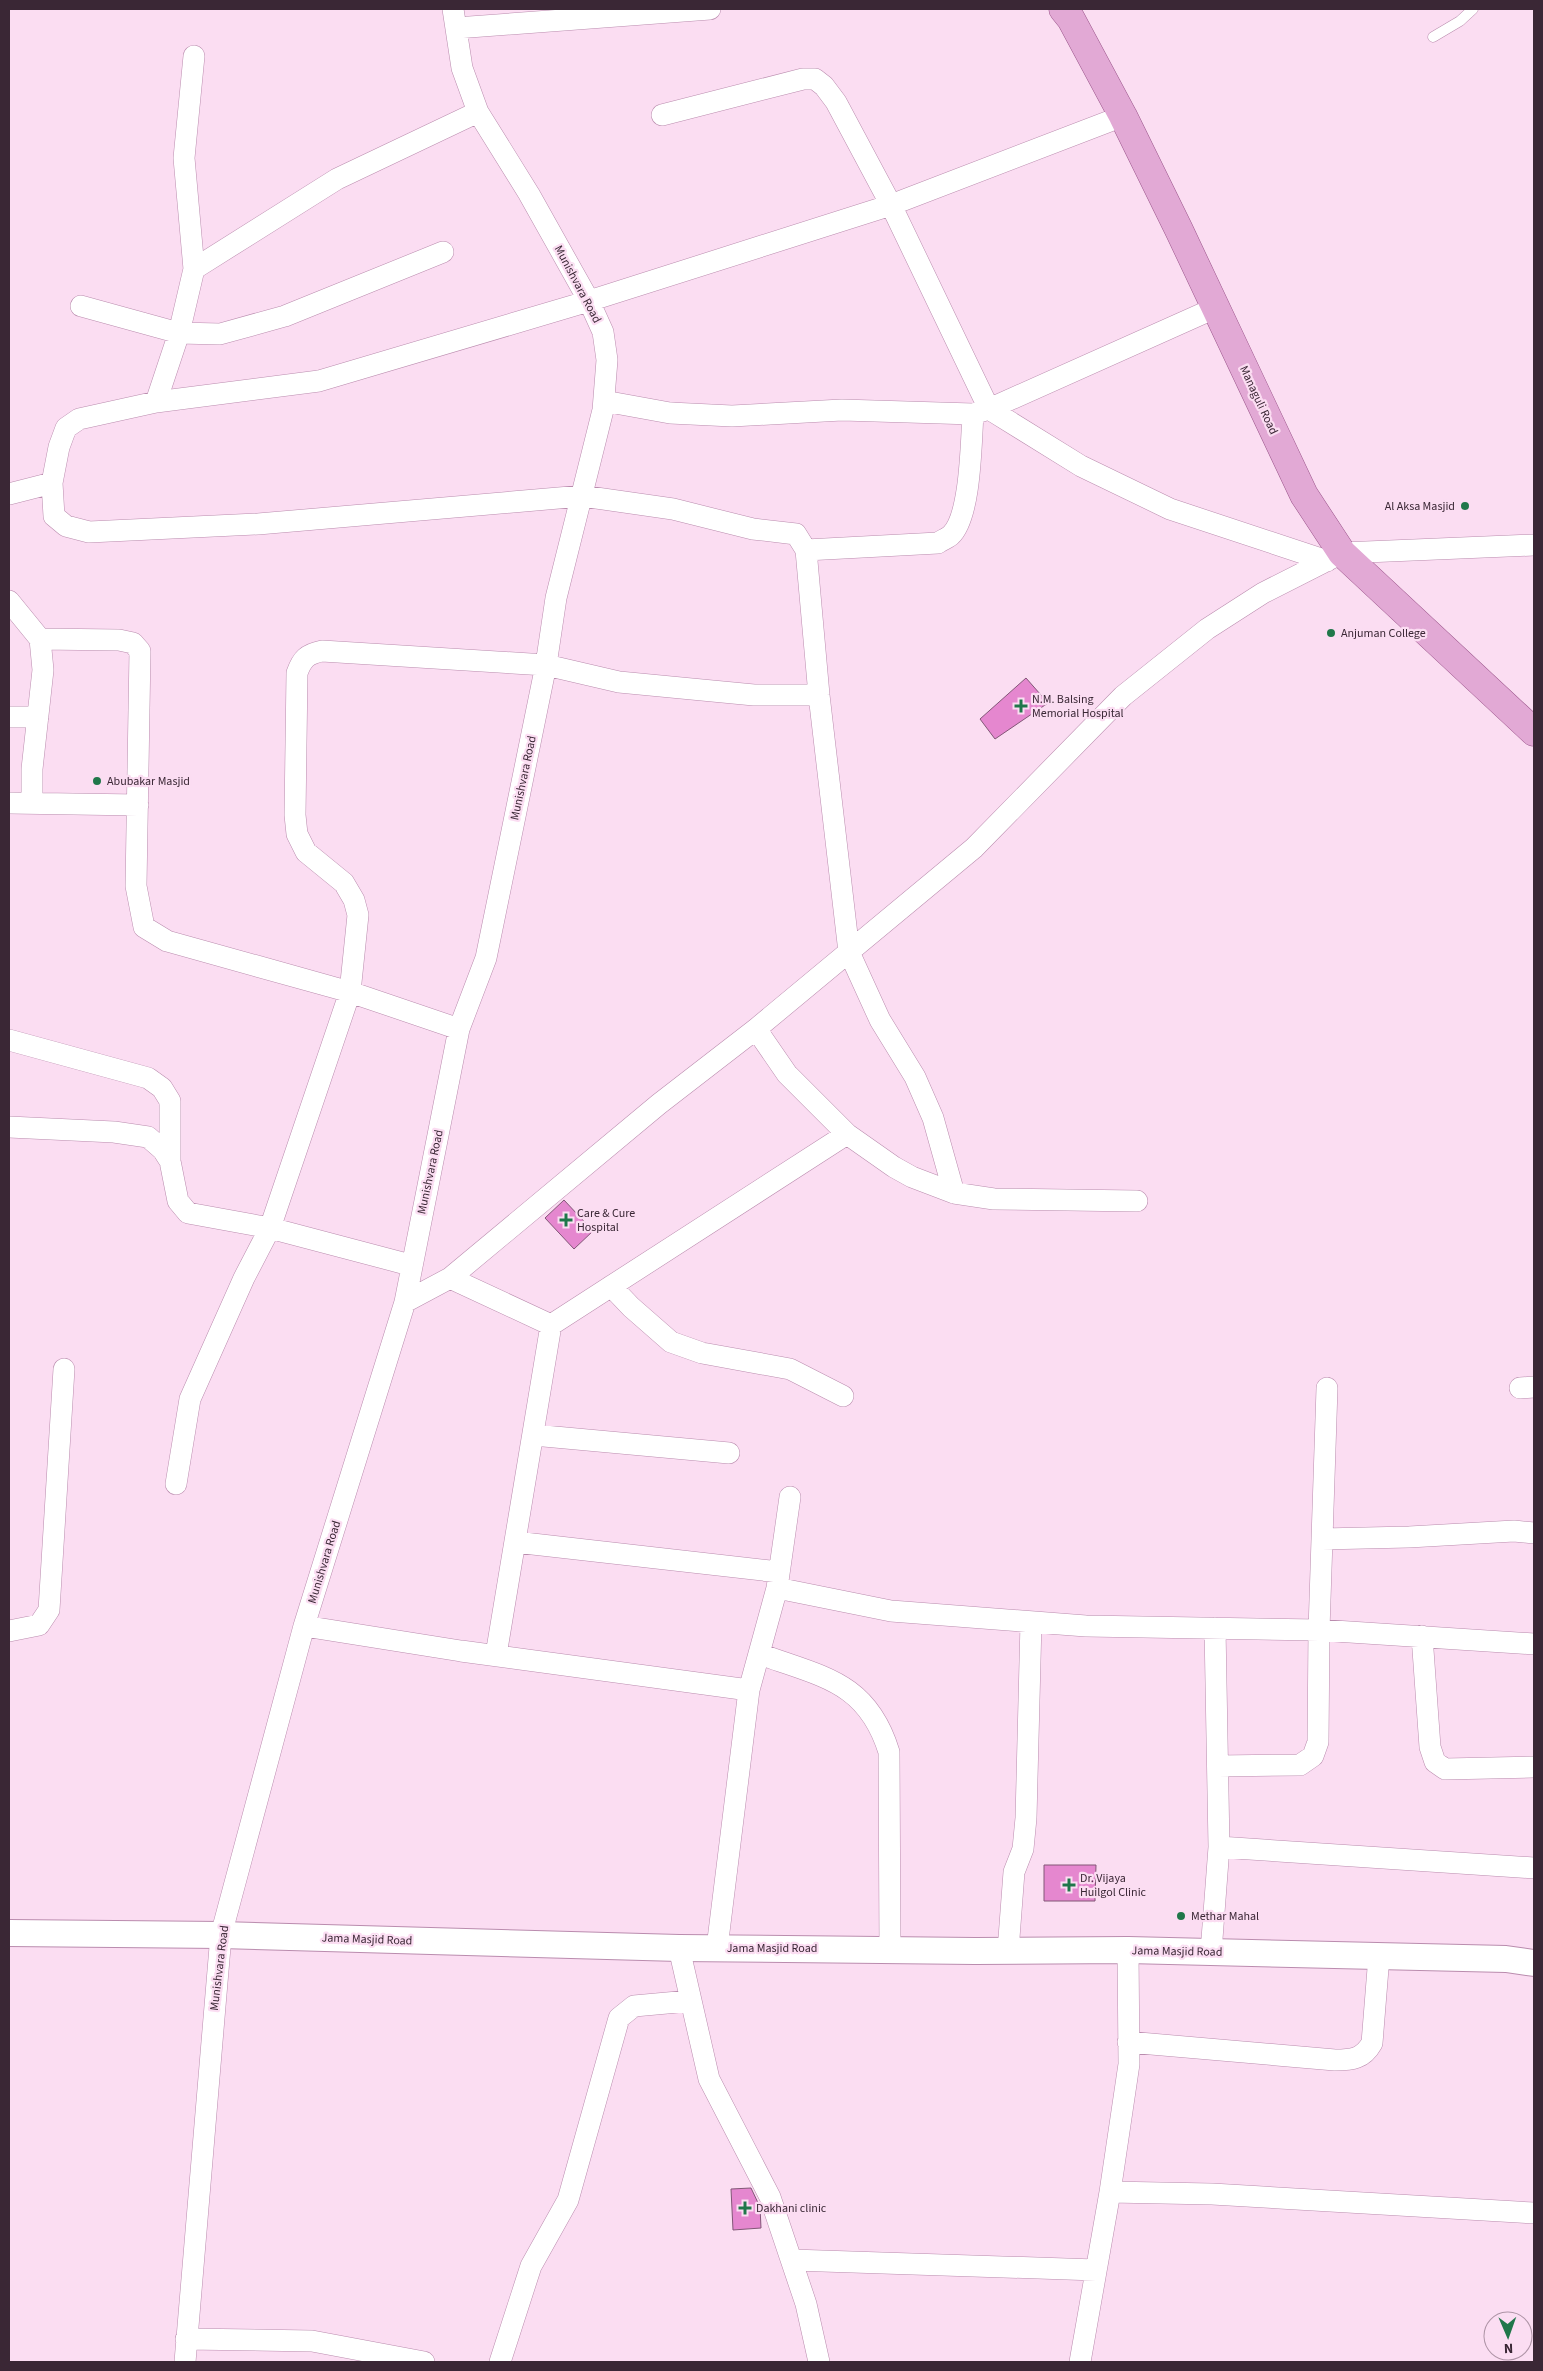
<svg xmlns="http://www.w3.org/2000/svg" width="1543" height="2371" viewBox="0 0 1543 2371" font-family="'Source Sans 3',sans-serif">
<rect width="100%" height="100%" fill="#fbddf2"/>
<!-- building -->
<path fill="#e587cf" stroke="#825777" d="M1026 678 1048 703 995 739 980 719Z
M564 1200 593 1231 574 1249 545 1218Z
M1044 1865H1096L1095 1901H1044Z
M751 2188 760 2207 761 2228 733 2230 731 2189Z"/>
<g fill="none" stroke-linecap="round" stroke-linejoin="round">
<!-- service casing -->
<g stroke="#ba8cae" stroke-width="11">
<path id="service" d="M1433 37 1460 21 1473 9"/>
</g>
<!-- minor casing -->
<g stroke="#ba8cae" stroke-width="22">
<path id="minor" d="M456 28 710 9
M662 115 803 79H815L824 86 836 102 891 205 989 409 1081 466 1170 509 1327 561
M194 269 184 158 194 56
M81 306 179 333 220 334 285 316 443 252
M604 401 670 413 732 416 842 410 973 414 989 409 1215 308
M156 402 179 333 194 269 337 179 478 112
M52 483 54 516 66 526 89 532 258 524 582 496 673 509 753 529 796 534 806 550 819 695 849 952 880 1020 915 1077 933 1118 954 1193
M9 494 52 483 59 447 66 428 79 419 156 402 319 381 589 301 891 205 1123 116
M806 550 938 543C942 540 948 538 951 535 971 516 971 441 973 414
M9 601 40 639 43 670 32 769V803
M40 639 119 640 133 643 140 651 136 886 144 927 167 941 350 992 459 1029
M9 717H38
M9 803 138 805
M756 1029 787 1074 847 1134 894 1167 912 1177 954 1193 994 1199 1137 1201
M9 1040 148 1078 162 1088 170 1101V1161
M9 1127 114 1132 148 1137 163 1150 170 1161 178 1201 188 1213 270 1228 410 1265
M450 1278 551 1325 496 1655
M611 1286 631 1307 671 1342 702 1353 790 1369 843 1396
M405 1302 450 1278 659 1104 756 1029 974 848 1123 696 1207 629 1263 593 1342 553 1534 545
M551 1325 847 1134
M1520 1388 1534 1387
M533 1435 729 1453
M176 1484 190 1399 244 1278 270 1228 350 992 358 915 354 900 344 883 306 852 297 834 295 815 297 673C302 659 307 654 322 651L546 665 619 682 754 695H819
M1322 1539 1409 1537 1514 1531 1534 1533
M515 1542 779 1572
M777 1588 891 1611 1086 1626 1319 1630 1534 1644
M304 1626 461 1651 749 1690
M9 1631 39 1625 49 1610 64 1369
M1422 1636 1430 1747 1435 1762 1445 1769 1534 1767
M760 1654C822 1677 867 1681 889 1752L890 1949
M1218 1766 1300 1765 1313 1756 1318 1742 1319 1630 1327 1388
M1219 1847 1534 1868
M679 1948 709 2079 770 2197 806 2304 819 2362
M717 1948 749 1690 777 1588 790 1497
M1008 1951 1014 1872 1023 1849 1026 1818 1031 1622
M1211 1952 1219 1847 1215 1628
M1128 2042 1335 2060C1352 2060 1363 2059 1372 2043L1379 1956
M1110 2192 1212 2194 1534 2213
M792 2260 1096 2270
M186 2339 312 2341 424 2362
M185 2362 221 1935 304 1626 405 1302 459 1029 486 958 546 665 556 598 603 410 607 360 603 332 589 301 529 194 478 112 462 68 453 9
M500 2362 531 2266 568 2200 619 2018 634 2006 689 2001
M1080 2362 1110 2192 1129 2064 1128 1950"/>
</g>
<!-- tertiary casing -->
<g stroke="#ba8cae" stroke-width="28">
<path id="tertiary" d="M9 1933 221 1935 679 1948 975 1951 1128 1950 1506 1959 1534 1963"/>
</g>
<!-- primary casing -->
<g stroke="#9b568b" stroke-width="29">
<path id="primary" d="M1063 9 1071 19 1123 116 1179 230 1304 495 1342 553 1534 732"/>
</g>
<!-- service -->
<use href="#service" stroke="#fff" stroke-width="10"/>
<!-- minor -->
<use href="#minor" stroke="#fff" stroke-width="21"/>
<!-- tertiary -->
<use href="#tertiary" stroke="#fff" stroke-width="26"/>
<!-- primary -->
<use href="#primary" stroke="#e2a9d5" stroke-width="28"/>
</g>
<!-- markers -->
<g fill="#20774a" stroke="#fbddf2" stroke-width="2">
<circle cx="1465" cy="506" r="5"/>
<circle cx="1331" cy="633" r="5"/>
<path d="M1018.5 698.5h5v5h5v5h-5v5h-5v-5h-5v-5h5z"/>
<circle cx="97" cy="781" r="5"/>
<path d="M563.5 1212.5h5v5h5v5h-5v5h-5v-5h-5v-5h5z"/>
<path d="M1066.5 1877.5h5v5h5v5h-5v5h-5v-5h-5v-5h5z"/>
<circle cx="1181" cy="1916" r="5"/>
<path d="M742.5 2200.5h5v5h5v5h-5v5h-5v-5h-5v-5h5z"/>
</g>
<g text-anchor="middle" stroke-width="4.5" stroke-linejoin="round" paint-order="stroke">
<!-- street labels -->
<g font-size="12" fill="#3a2735" stroke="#fbddf2">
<text transform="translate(578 284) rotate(62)" y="4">Munishvara Road</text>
<text transform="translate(1259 400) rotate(65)" y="4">Managuli Road</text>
<text transform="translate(523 778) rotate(-78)" y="4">Munishvara Road</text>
<text transform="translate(430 1172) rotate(-78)" y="4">Munishvara Road</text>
<text transform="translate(324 1562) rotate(-73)" y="4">Munishvara Road</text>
<text transform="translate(367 1939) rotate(2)" y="4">Jama Masjid Road</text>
<text x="772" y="1952">Jama Masjid Road</text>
<text transform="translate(1177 1951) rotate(1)" y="4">Jama Masjid Road</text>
<text transform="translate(219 1968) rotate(-83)" y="4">Munishvara Road</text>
</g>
<!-- poi labels -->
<g font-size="12" fill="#3a2735" stroke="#fbddf2" text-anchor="start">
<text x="1455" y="510" text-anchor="end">Al Aksa Masjid</text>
<text x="1341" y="637">Anjuman College</text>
<text x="1032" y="703">N.M. Balsing<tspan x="1032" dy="14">Memorial Hospital</tspan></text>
<text x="107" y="785">Abubakar Masjid</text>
<text x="577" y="1217">Care &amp; Cure<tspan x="577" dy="14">Hospital</tspan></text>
<text x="1080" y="1882">Dr. Vijaya<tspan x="1080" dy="14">Huilgol Clinic</tspan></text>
<text x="1191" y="1920">Methar Mahal</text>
<text x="756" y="2212">Dakhani clinic</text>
</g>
</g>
<!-- border -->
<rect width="1543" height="2371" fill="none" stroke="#3a2735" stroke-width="20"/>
<!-- north arrow -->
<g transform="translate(1508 2336) rotate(178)"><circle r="24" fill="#fbddf2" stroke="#ae94a6"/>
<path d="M0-4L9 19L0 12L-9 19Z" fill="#20774a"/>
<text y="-8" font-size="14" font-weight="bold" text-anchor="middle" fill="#3a2735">N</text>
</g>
</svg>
